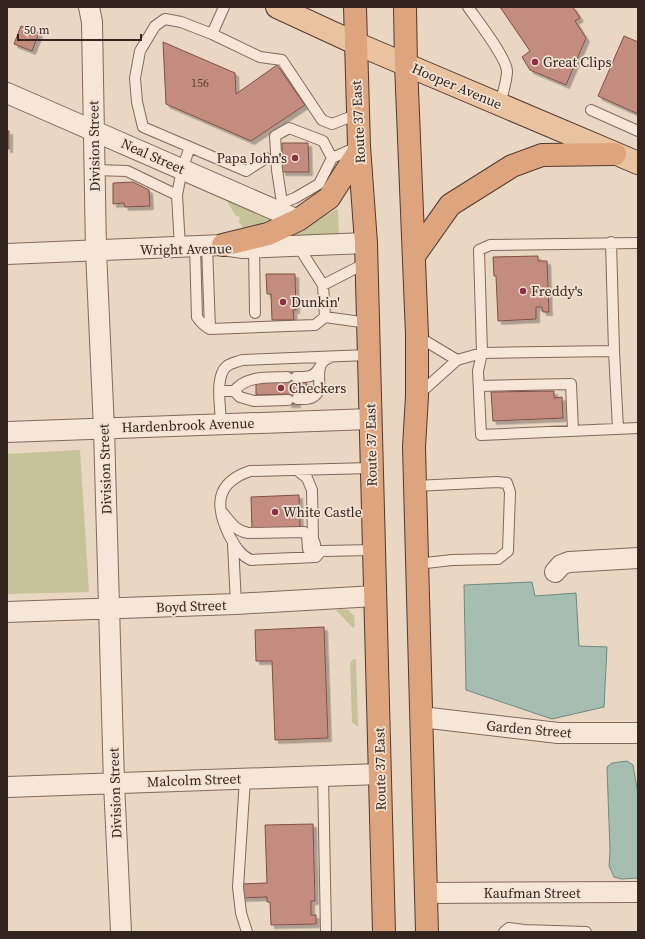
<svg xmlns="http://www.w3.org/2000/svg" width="645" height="939" viewBox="0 0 645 939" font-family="'Source Serif 4',serif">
<defs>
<filter id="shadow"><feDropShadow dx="3.5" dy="3.5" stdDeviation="0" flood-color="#0004"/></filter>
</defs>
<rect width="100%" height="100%" fill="#e9d7c4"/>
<!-- green -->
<path fill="#c6c299" d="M225 198 273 219 274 226 246 232 239 222 240 217 236 216Z
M337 209 338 210 339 235 293 238 292 235Z
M80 450 89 592 7 594V454Z
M342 609 348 610 354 616 355 626 353 628 336 610Z
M353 659H356L358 727 352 722 350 664Z"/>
<!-- water -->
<path fill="#a6bdb1" stroke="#6e8a7d" d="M532 582 535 596 576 593 579 646 607 647 604 707 552 719 466 690 464 585Z
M627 761 633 765 638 794V878L622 879 614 877 609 866 610 851 607 767 612 763Z"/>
<!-- building -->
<path fill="#c48c7e" stroke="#7f5045" filter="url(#shadow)" d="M500 7H573L580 18 575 21 586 38 566 85 530 70 522 57 530 51Z
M21 26 39 33 32 51 14 44Z
M624 36 638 42V114L598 96Z
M163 42 235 73 236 94 277 65 305 105 251 141 166 104Z
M7 131H9V149H7Z
M282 143H308L309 172H282Z
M133 182 149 190 150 206 125 207 124 203 113 204V183Z
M538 256V261H547L549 312H543L542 307H536V319L498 321 496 276H494L493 257Z
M266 274H295L296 310H293L294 320H272L271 294H267Z
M287 372H296V382L306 381 307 393 297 394V404H288V394L256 395V383L287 382Z
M554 391V398L562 397 563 418 493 421 491 392Z
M299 495 300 528 252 530 251 497Z
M324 627 328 738 275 740 272 661H256L255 630Z
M313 824 315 901H311V915H316V924L271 925 270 902H267V897L242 898 241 884 267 883 265 825Z"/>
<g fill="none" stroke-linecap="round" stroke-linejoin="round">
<!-- service casing -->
<g stroke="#82695c" stroke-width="12">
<path id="service" d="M224 7 212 34 181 22 165 19 155 26 140 51 135 78 137 102 143 127 246 171 266 158
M468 7C477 20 506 57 507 71 507 82 502 94 500 105
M212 34 260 57 282 60 322 120 332 124 358 114
M591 110 638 131
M95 170 127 171 177 195 182 169 190 147
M177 195 180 247
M282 203 295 198 319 184 332 158 357 147
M278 211 282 203 277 170 275 136 289 128 323 141 332 158
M611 242 614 351 482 353 479 250 490 245 638 243
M207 246 210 329
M298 246 323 285
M195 247 197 317C201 323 204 326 210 329L315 325 325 317
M254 248 255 313
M366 263 323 285 325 317 368 323
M417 336 457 360
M614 351 618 429
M296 377C306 377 314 378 319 368
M479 386 571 384 573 431
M220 391H234L240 397 254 401 288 400
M234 391C247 375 268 378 287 377
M418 395 457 360 482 353 478 371 481 435 638 428
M297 399C302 399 309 400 313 397 328 389 308 363 332 357
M221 424C221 409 214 376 227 366 231 363 237 362 242 360L368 355
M371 468 250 471C215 483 215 506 229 535 235 546 240 555 251 560L316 557 321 551 374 550
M297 470 307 478 312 490 313 539 315 544
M415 486 497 482 507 483 510 492 508 551 498 559 452 560 417 564
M223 513C231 523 236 531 248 533L304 532 307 535 308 549 321 551
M233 544 236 604
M323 776 326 932
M245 779 238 887 241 913 247 932
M504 932 509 928 524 930 586 932"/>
</g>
<!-- minor casing -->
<g stroke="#82695c" stroke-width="22">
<path id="minor" d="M89 7 92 22 96 251 104 429 114 783 121 932
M7 93 298 220
M7 254 223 245 243 248 366 243
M7 432 370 419
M555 572 561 565 569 562 638 558
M7 612 236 604 375 596
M421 717 558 733H638
M7 787 380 774
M426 893 638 892"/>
</g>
<!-- primary casing -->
<g stroke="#513930" stroke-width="24">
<path id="primary" d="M277 7 355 43 638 163"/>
</g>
<!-- trunk casing -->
<g stroke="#513930" stroke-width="24">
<path id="trunk" d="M355 7 359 146 366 243 384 932
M405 7 406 64 417 335V396L414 447 427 932
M223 245 268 234 298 220 329 198 359 151
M414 256 450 205 512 166 542 155 615 154"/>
</g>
<!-- service -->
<use href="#service" stroke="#f5e6d7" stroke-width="10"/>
<!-- minor -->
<use href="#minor" stroke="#f5e6d7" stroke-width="20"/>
<!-- primary -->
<use href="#primary" stroke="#e9c3a0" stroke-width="22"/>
<!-- trunk -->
<use href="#trunk" stroke="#dda47e" stroke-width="22"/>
</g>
<!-- markers -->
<g fill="#8b3246" stroke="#f2e2d3" stroke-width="1.5">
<circle cx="535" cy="62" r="4"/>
<circle cx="295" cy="158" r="4"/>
<circle cx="523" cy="291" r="4"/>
<circle cx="283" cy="302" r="4"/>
<circle cx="281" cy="388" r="4"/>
<circle cx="275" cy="512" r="4"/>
</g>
<g text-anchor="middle" stroke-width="3.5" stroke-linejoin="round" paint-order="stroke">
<!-- number labels -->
<g font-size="12" fill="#583f37">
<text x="200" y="87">156</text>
</g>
<!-- poi labels -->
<g font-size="14" fill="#34251f" stroke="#f2e2d3" text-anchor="start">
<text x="543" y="67">Great Clips</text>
<text x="287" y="163" text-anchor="end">Papa John's</text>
<text x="531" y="296">Freddy's</text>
<text x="291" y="307">Dunkin'</text>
<text x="289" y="393">Checkers</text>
<text x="283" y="517">White Castle</text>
</g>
<!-- street labels -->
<g font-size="14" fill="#34251f" stroke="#f2e2d3">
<text transform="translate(457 86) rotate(23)" y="5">Hooper Avenue</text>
<text transform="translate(358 122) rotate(-93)" y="5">Route 37 East</text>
<text transform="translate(94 146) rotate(-91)" y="5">Division Street</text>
<text transform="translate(153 156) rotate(24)" y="5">Neal Street</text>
<text transform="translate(186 249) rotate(-1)" y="5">Wright Avenue</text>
<text transform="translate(188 425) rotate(-2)" y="5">Hardenbrook Avenue</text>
<text transform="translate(371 445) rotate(-91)" y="5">Route 37 East</text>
<text transform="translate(105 469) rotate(-92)" y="5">Division Street</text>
<text transform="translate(191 606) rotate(-2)" y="5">Boyd Street</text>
<text transform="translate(529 729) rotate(5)" y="5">Garden Street</text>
<text transform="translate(380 769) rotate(-91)" y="5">Route 37 East</text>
<text transform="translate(194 780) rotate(-2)" y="5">Malcolm Street</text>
<text transform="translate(115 793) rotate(-92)" y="5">Division Street</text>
<text x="532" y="898">Kaufman Street</text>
</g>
</g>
<!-- border -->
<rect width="645" height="939" fill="none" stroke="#34251f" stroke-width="16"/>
<!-- scale -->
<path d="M18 34v6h123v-6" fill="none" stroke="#34251f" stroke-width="2"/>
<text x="24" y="34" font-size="12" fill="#34251f" stroke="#f2e2d3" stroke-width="3" paint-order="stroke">50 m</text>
</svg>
